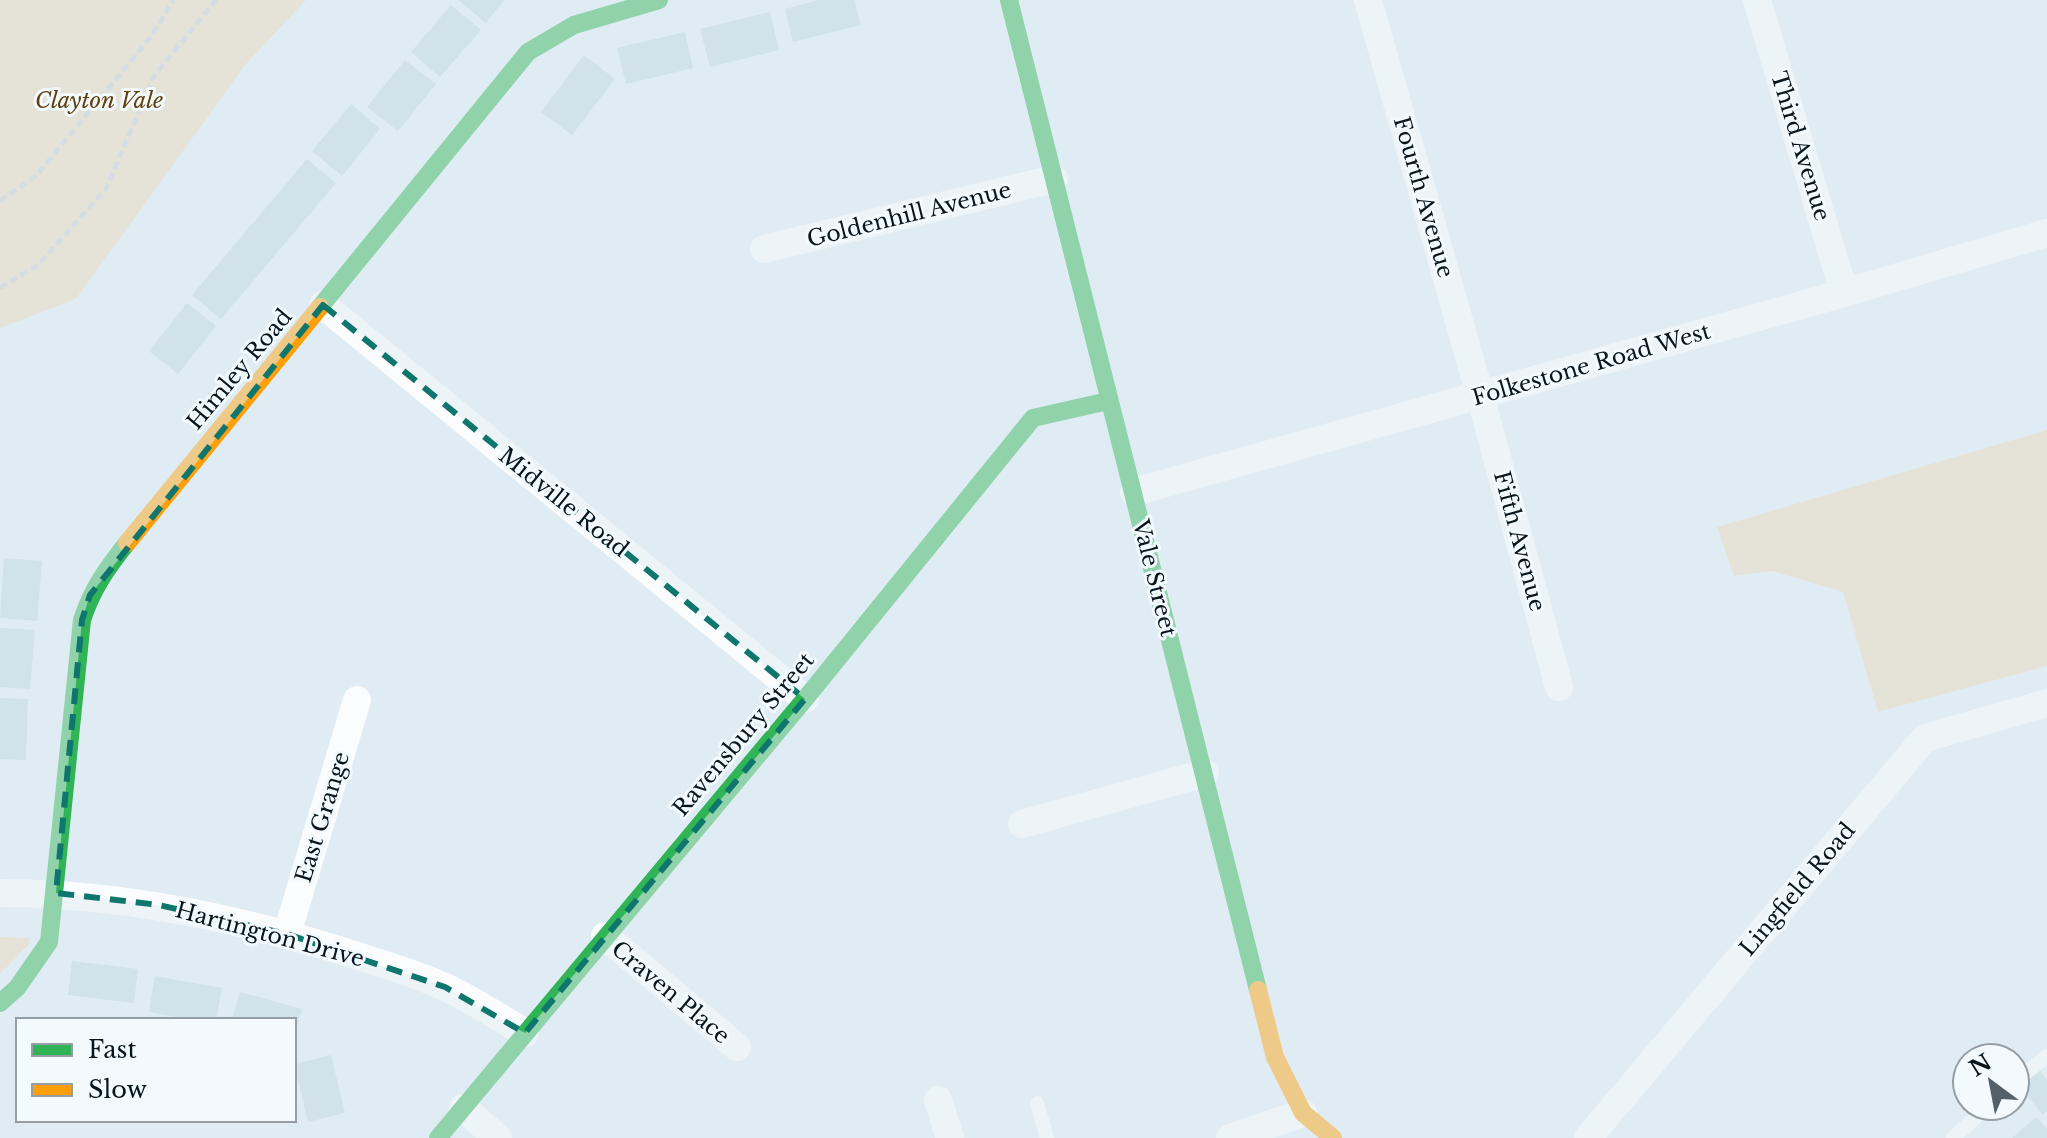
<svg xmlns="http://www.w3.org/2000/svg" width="2047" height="1138" viewBox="0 0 2047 1138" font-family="'Libre Baskerville',serif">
<rect width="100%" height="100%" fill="#e0ecf3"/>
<!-- green -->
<path fill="#ecd7b9" d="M0 0H306L246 64 76 299 0 328Z
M2047 430V666L1878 712 1843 592 1772 571 1734 576 1717 527Z
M0 937 30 938 29 944 0 974Z"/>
<!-- building -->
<path fill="#bed4e0" d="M458 0H504L486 23Z
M818 0H854L861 25 793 42 785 9Z
M451 5 481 30 440 77 411 52Z
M770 12 779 50 710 67 700 29Z
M685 32 693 68 626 84 617 48Z
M584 55 615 79 572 135 541 112Z
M405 60 436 84 398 131 367 107Z
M351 104 380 129 342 176 312 151Z
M307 159 336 183 221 319 192 295Z
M187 303 216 326 178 374 149 351Z
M4 558 42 561 37 621 0 618Z
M0 628 35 630 30 689 0 687Z
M0 698 28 699 26 760 0 759Z
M72 961 138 969 134 1003 68 995Z
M155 976 222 988 216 1020H194L149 1012Z
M240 992 302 1009 295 1034 294 1020H232Z
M331 1055 345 1113 308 1122 294 1064Z
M2040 1071 2047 1080V1111L2043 1115 2020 1087Z
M2036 1117 2047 1129V1138H2012Z"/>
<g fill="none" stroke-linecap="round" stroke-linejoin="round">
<!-- path -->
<path stroke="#c7cbce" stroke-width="5" stroke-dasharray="8 4" stroke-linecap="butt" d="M0 201 36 176 150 38 174 0
M0 288 38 265 106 189 154 76 216 0"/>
<!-- lane -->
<path stroke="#fafcfd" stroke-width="14" d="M2015 1081 2047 1056
M1037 1103 1047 1138
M1953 1138 1988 1106"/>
<!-- street -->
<path stroke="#fafcfd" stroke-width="28" d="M1368 0 1480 395 1559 687
M1757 0 1844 293
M764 249 1054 179
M323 305 805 699
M1134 492 1844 293 2047 233
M1022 824 1205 773
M0 893C117 893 230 916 342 951 376 962 412 972 445 987 473 1000 499 1017 525 1033
M287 934 357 700
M605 936 737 1047
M938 1100 950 1138
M463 1108 498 1138
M1230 1138 1303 1113
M1588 1138 1925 738 2047 703"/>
<!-- fast -->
<path stroke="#30b455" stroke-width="18" d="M1009 0 1258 990
M320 307 528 52 574 25 659 0
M0 1003 17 988 49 942 82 620C92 589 107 568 127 543
M438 1138 805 699 1033 418 1108 401"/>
<!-- slow -->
<path stroke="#ff9f0a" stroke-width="18" d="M127 543 320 307
M1258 990 1275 1057 1303 1113 1333 1138"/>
</g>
<!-- marked area -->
<path d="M0 0H2047V1138H0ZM323 305 805 699 525 1033 445 987 287 934 159 905 56 893 82 620 90 595Z" fill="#e0ecf3" fill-opacity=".55" fill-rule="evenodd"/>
<path fill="none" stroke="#0f766e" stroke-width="6" stroke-dasharray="16 10" stroke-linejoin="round" d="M323 305 805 699 525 1033 445 987 287 934 159 905 56 893 82 620 90 595Z"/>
<g text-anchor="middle" stroke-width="6" stroke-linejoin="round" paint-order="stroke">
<!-- park labels -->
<g font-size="22" font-style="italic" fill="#62400c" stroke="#f2fafe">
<text x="99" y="108">Clayton Vale</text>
</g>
<!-- street labels -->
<g font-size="22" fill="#07151d" stroke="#f2fafe">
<text transform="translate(1801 146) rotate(73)" y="8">Third Avenue</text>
<text transform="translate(1424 197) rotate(74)" y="8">Fourth Avenue</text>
<text transform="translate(909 214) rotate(-14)" y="8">Goldenhill Avenue</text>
<text transform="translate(1591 364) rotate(-16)" y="8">Folkestone Road West</text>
<text transform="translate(239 369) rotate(-50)" y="8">Himley Road</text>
<text transform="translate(564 502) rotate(39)" y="8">Midville Road</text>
<text transform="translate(1520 541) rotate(75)" y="8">Fifth Avenue</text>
<text transform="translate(1155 578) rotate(76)" y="8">Vale Street</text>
<text transform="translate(743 734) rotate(-50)" y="8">Ravensbury Street</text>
<text transform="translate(322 817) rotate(-73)" y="8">East Grange</text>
<text transform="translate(1797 889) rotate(-50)" y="8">Lingfield Road</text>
<text transform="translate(270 934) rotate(15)" y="8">Hartington Drive</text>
<text transform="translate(671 992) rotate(40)" y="8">Craven Place</text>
</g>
</g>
<!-- legend -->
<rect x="16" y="1018" width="280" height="104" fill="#f2fafe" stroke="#949ea4" stroke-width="2"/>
<rect x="32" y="1044" width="40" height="12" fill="#30b455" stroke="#949ea4" stroke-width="2"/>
<text x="88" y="1058" font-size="24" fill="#07151d">Fast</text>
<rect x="32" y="1084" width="40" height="12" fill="#ff9f0a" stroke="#949ea4" stroke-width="2"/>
<text x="88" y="1098" font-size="24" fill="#07151d">Slow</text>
<!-- north arrow -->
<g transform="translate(1991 1082) rotate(328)"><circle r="38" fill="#f2fafe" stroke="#949ea4" stroke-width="2"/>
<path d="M0-6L14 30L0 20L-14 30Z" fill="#536068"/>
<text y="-12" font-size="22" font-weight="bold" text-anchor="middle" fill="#07151d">N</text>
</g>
</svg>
